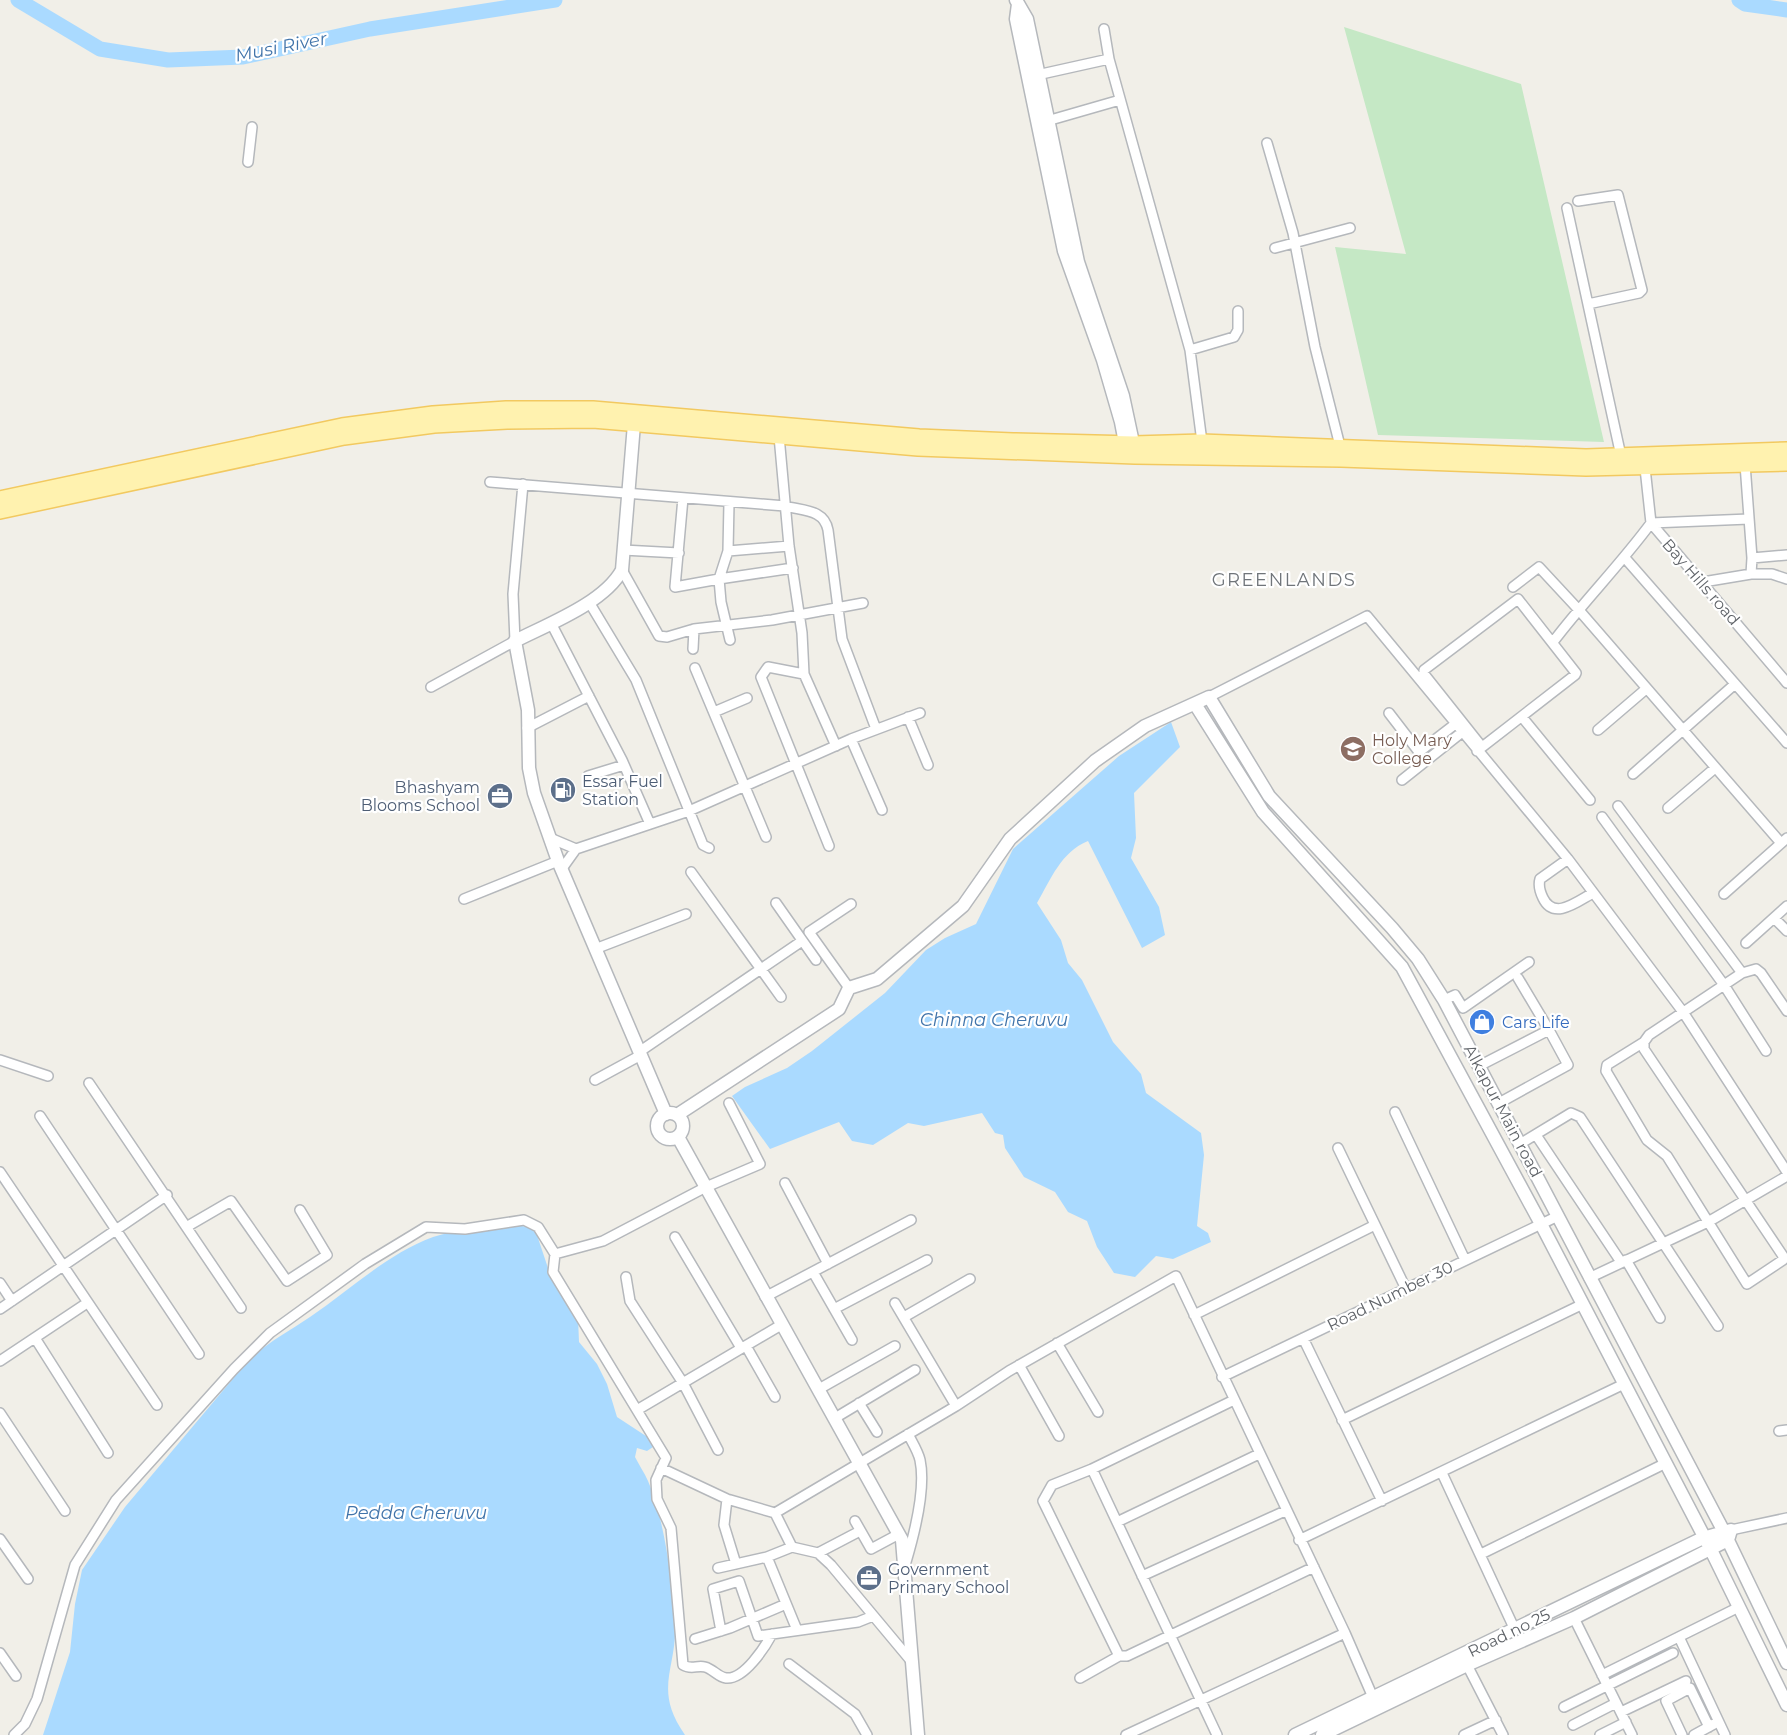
<svg xmlns="http://www.w3.org/2000/svg" width="1787" height="1735" viewBox="0 0 1787 1735" font-family="Montserrat,sans-serif">
	<style>
		.green { fill: #c5e8c5 }
		.water { fill: #aadaff }
		.lines { fill: none; stroke-linecap: round; stroke-linejoin: round }
		.river { stroke: #aadaff; stroke-width: 15 }
		.minor-casing { stroke: #b5b8bc; stroke-width: 12 }
		.tertiary-casing { stroke: #b5b8bc; stroke-width: 15 }
		.primary-casing { stroke: #f2c960; stroke-width: 18 }
		.minor { stroke: #fff; stroke-width: 9 }
		.tertiary { stroke: #fff; stroke-width: 12 }
		.primary { stroke: #fff2af; stroke-width: 15 }
		.labels { text-anchor: middle; dominant-baseline: central; stroke-width: 4.5; stroke-linejoin: round; paint-order: stroke }
		.street-label { font-size: 16px; fill: #5f6368; stroke: #fff }
		.education-label { font-size: 16px; fill: #785e54; stroke: #fff; text-anchor: start }
		.service-label { font-size: 16px; fill: #4e5e75; stroke: #fff; text-anchor: start }
		.shop-label { font-size: 16px; fill: #366cbe; stroke: #fff; text-anchor: start }
		.water-label { font-size: 18px; font-style: italic; fill: #4174aa; stroke: #fff }
		.neighbourhood-label { font-size: 18px; letter-spacing: 1.5px; fill: #70757a; stroke: #fff }
	</style>
	<rect width="100%" height="100%" fill="#f1efe8"/>
	<path class="green" d="M 1344,27 L 1521,84 L 1604,442 L 1378,435 L 1335,247 L 1406,254 Z"/>
	<path class="water" d="M 1171,722 L 1180,747 L 1134,793 L 1136,838 L 1131,858 L 1159,907 L 1165,935 L 1142,948 L 1088,841 C 1061,852 1051,879 1037,903 L 1061,940 L 1068,963 L 1082,980 L 1113,1042 L 1141,1074 L 1146,1093 L 1201,1133 L 1204,1155 L 1197,1226 L 1208,1233 L 1211,1242 L 1173,1259 L 1156,1256 L 1135,1277 L 1114,1273 L 1097,1247 L 1087,1221 L 1068,1212 L 1055,1192 L 1024,1177 L 1005,1148 L 1003,1135 L 995,1133 L 982,1113 L 924,1126 L 908,1123 L 873,1145 L 852,1141 L 839,1122 L 770,1149 L 732,1096 L 745,1087 L 787,1068 L 812,1051 L 885,993 L 926,950 L 945,938 L 976,924 L 1013,849 L 1119,756 Z
		M 514,1225 L 529,1227 L 536,1232 L 551,1277 L 578,1318 L 579,1342 L 597,1364 L 607,1384 L 617,1417 L 649,1438 L 653,1447 L 647,1451 L 637,1448 L 635,1457 C 639,1465 644,1472 648,1481 C 664,1518 672,1579 675,1620 C 678,1669 652,1688 685,1735 L 43,1735 L 70,1652 L 75,1604 L 82,1570 L 125,1507 L 247,1362 C 266,1343 288,1332 310,1317 C 350,1290 387,1254 433,1237 C 457,1229 488,1229 514,1225 Z"/>
	<g class="lines">
		<path class="river" d="M 18,0 L 100,49 L 168,60 L 243,57 L 370,29 L 555,0
			M 1739,0 L 1745,4 L 1787,10"/>
		<g class="minor-casing">
			<path id="minor" d="M 1104,29 L 1109,59
				M 1037,75 L 1109,59 L 1190,350 L 1202,442
				M 1047,121 L 1120,100
				M 1267,143 L 1293,233 L 1315,347 L 1340,446
				M 248,162 L 252,127
				M 1578,201 L 1618,195 L 1642,290 L 1639,293 L 1588,304
				M 1567,208 L 1621,456
				M 1275,248 L 1350,228
				M 1190,350 L 1234,337 L 1238,330 L 1238,311
				M 779,436 L 789,546 L 802,633 L 804,674 L 836,746
				M 1645,468 L 1651,523 L 1787,683
				M 490,482 L 785,506 C 803,511 824,509 828,530 L 842,639 L 876,729
				M 683,498 L 675,587 L 719,579 L 721,602 L 730,640
				M 729,503 L 728,551 L 719,579 L 793,568
				M 1651,523 L 1749,519
				M 623,550 L 679,553
				M 728,551 L 789,546
				M 1625,558 L 1787,743
				M 1752,558 L 1787,555
				M 622,570 L 659,636 L 667,637 L 694,629
				M 1751,574 L 1772,574 L 1787,579
				M 1703,582 L 1751,574 L 1752,558 L 1745,464
				M 1513,587 L 1539,567 L 1578,609 L 1781,843
				M 589,602 L 636,680 L 703,845 L 709,848
				M 551,623 L 622,760 L 650,824
				M 1553,642 C 1584,601 1620,565 1651,523
				M 693,649 L 694,629 L 772,620 L 863,603
				M 695,668 L 766,837
				M 804,674 L 768,667 L 761,677 L 829,846
				M 431,687 L 515,641 L 513,594 L 523,484
				M 1209,697 L 1367,616 L 1568,859 L 1683,1012 L 1787,1172
				M 714,712 L 747,698
				M 1389,713 L 1419,752 L 1454,725
				M 908,717 L 928,765
				M 1522,717 L 1590,800
				M 527,728 L 589,696
				M 1598,730 L 1646,689
				M 851,739 L 882,810
				M 1477,751 L 1575,675 L 1576,673 L 1518,599 L 1424,670 L 1424,674 L 1482,747
				M 1633,774 L 1735,684
				M 588,776 L 624,765
				M 1402,780 L 1461,733
				M 1618,806 L 1742,973
				M 1668,808 L 1715,768
				M 1602,817 L 1724,985 L 1766,1051
				M 550,838 L 576,849 L 689,811 L 851,739 L 920,713
				M 1568,859 L 1540,879 C 1538,886 1540,892 1543,898 C 1554,921 1578,901 1593,893
				M 561,870 L 576,849
				M 691,872 L 781,997
				M 1724,894 L 1787,838
				M 464,899 L 558,861
				M 776,903 L 816,960
				M 1774,918 L 1787,931
				M 1746,943 L 1787,906
				M 595,949 L 686,914
				M 1518,978 L 1549,1030
				M 849,988 L 809,932 L 851,904
				M 1444,1000 L 1455,995 L 1463,1008 L 1529,962
				M 1644,1042 L 1607,1065 L 1606,1071 L 1647,1140 L 1667,1156 L 1747,1284 L 1783,1260 L 1783,1256 L 1644,1049 L 1644,1042 L 1649,1035 L 1742,973 L 1756,969 L 1761,973 L 1787,1011
				M 639,1052 L 802,941
				M 0,1060 L 48,1076
				M 1479,1066 L 1549,1030 L 1568,1065 L 1499,1103
				M 595,1080 L 641,1055
				M 89,1083 L 241,1308
				M 729,1103 L 760,1164 L 706,1187 L 603,1241 L 555,1254 L 553,1272 L 666,1458 L 656,1480 L 657,1499 L 671,1528 L 683,1665 C 691,1670 697,1665 705,1667 C 713,1669 718,1677 726,1678 C 744,1680 765,1647 772,1634
				M 1395,1112 L 1465,1260
				M 40,1116 L 199,1354
				M 1536,1135 L 1621,1262
				M 1520,1144 L 1571,1113 L 1580,1117 L 1718,1326
				M 1338,1148 L 1406,1289
				M 0,1172 L 157,1405
				M 785,1183 L 828,1264
				M 188,1226 L 231,1201 L 287,1281 L 327,1255 L 300,1210
				M 675,1237 L 741,1348
				M 1626,1260 L 1660,1318
				M 813,1272 L 852,1340
				M 626,1277 L 630,1301 L 683,1383 L 718,1450
				M 1589,1278 L 1708,1222 L 1787,1176
				M 0,1283 L 12,1301
				M 765,1297 L 911,1220
				M 895,1303 L 956,1406
				M 0,1309 L 167,1195
				M 834,1309 L 927,1260
				M 1194,1315 L 1375,1225
				M 904,1317 L 970,1279
				M 35,1338 L 108,1453
				M 1303,1338 L 1382,1501
				M 1057,1343 L 1098,1412
				M 746,1346 L 775,1397
				M 0,1361 L 87,1303
				M 1019,1365 L 1059,1436
				M 1222,1377 L 1558,1216
				M 819,1389 L 895,1346
				M 859,1403 L 877,1432
				M 637,1410 L 781,1325
				M 0,1413 L 65,1511
				M 835,1418 L 915,1370
				M 1342,1420 L 1583,1304
				M 1779,1431 L 1787,1430
				M 661,1468 L 727,1499 L 775,1513 L 792,1547 L 818,1553 L 831,1565 L 912,1662
				M 1092,1469 L 1052,1485 L 1043,1501 L 1119,1656 L 1127,1656 L 1314,1567
				M 1442,1473 L 1515,1630
				M 727,1499 L 724,1525 L 736,1564
				M 775,1513 L 956,1406 L 1009,1371 L 1176,1276 L 1345,1633 L 1375,1702
				M 855,1521 L 871,1549 L 899,1534
				M 1117,1522 L 1259,1454
				M 1731,1530 L 1787,1518
				M 0,1539 L 28,1579
				M 1299,1540 L 1624,1384
				M 818,1553 L 860,1531
				M 1481,1554 L 1666,1463
				M 767,1557 L 797,1630
				M 906,1562 C 914,1535 926,1488 920,1460 C 918,1451 912,1442 908,1434
				M 718,1568 L 767,1557 L 792,1547
				M 1142,1576 L 1285,1511
				M 1574,1618 L 1632,1735
				M 721,1631 L 713,1589 L 739,1581 L 758,1636 L 858,1622 L 873,1616
				M 1679,1637 L 1725,1735
				M 695,1639 L 730,1628 L 786,1604
				M 0,1653 L 16,1676
				M 1465,1661 L 1503,1735
				M 789,1664 L 855,1714 L 867,1735
				M 1602,1675 L 1739,1607
				M 1080,1678 L 1119,1656
				M 1564,1707 L 1673,1653
				M 1621,1712 L 1686,1681
				M 1573,1725 L 1616,1703
				M 14,1735 L 25,1724 L 37,1699 L 75,1565 L 116,1500 L 234,1369 L 270,1333 L 365,1264 L 426,1227 L 465,1229 L 524,1220 L 538,1227 L 555,1254
				M 1126,1735 L 1345,1633
				M 1217,1735 L 1092,1469 L 1234,1400
				M 1464,1735 L 1496,1720
				M 1600,1735 L 1626,1722
				M 1682,1735 L 1666,1701 L 1690,1688 L 1709,1727
				M 1694,1735 L 1714,1724"/>
		</g>
		<g class="tertiary-casing">
			<path id="tertiary" d="M 1016,0 L 1027,19 L 1078,262 L 1123,396 L 1135,452
				M 1018,4 L 1016,19 L 1064,251 L 1103,360 L 1121,422 L 1127,453
				M 634,424 L 622,570 C 604,603 548,624 515,641 L 528,710 L 529,768 L 534,793 L 558,861 L 666,1114
				M 1195,704 L 1263,812 L 1402,967 L 1541,1224 L 1710,1548 L 1787,1705
				M657 1126a13 13 0 1 1 26 0a13 13 0 1 1-26 0Z
				M 677,1115 L 839,1009 L 849,988 L 877,979 L 963,906 L 1010,839 L 1095,761 L 1145,726 L 1209,697 L 1269,796 L 1392,928 L 1418,959 L 1444,1000 L 1723,1530 L 1787,1663
				M 678,1137 L 902,1540 L 918,1735
				M 1295,1735 L 1703,1538 L 1731,1530 L 1728,1540 L 1574,1618 L 1467,1665 L 1322,1735"/>
		</g>
		<g class="primary-casing">
			<path id="primary" d="M 0,499 L 342,426 L 433,414 L 506,409 L 593,409 L 919,437 L 1013,441 L 1134,444 L 1202,442 L 1586,457 L 1787,450
				M 0,511 L 344,437 L 434,425 L 507,421 L 593,420 L 918,448 L 1135,456 L 1341,459 L 1586,468 L 1787,463"/>
		</g>
		<use href="#minor" class="minor"/>
		<use href="#tertiary" class="tertiary"/>
		<use href="#primary" class="primary"/>
	</g>
	<defs>
		<g id="university-disc" transform="scale(1.35)"><circle r="9.5" fill="#8d6e63" stroke="#fff"/><path d="M0-5L7-2L0 1L-7-2ZM-4 1L0 2.5L4 1V4Q0 6-4 4Z" fill="#fff"/></g>
		<g id="fuel-disc" transform="scale(1.35)"><circle r="9.5" fill="#5c6f8a" stroke="#fff"/><path d="M-5.5-6h7V0h2V4h1.3V-2.5L3-4.5l.8-.8L6-3V5H2.5V1h-1V6h-7ZM-4.2-4.7v3.2H.2V-4.7Z" fill="#fff"/></g>
		<g id="office-disc" transform="scale(1.35)"><circle r="9.5" fill="#5c6f8a" stroke="#fff"/><path d="M-6-3h4V-5.5h4V-3h4V5H-6ZM-1-4.5V-3h2v-1.5ZM-6 0V1H6V0Z" fill="#fff"/></g>
		<g id="shop-disc" transform="scale(1.35)"><circle r="9.5" fill="#3f7fe0" stroke="#fff"/><path d="M-5-2.5h2.3a2.7 3.5 0 0 1 5.4 0H5L5.5 6h-11ZM-1.5-2.5h3a1.5 2.3 0 0 0-3 0Z" fill="#fff"/></g>
	</defs>
	<g fill-rule="evenodd">
		<use href="#university-disc" x="1353" y="749"/>
		<use href="#fuel-disc" x="563" y="790"/>
		<use href="#office-disc" x="500" y="796"/>
		<use href="#shop-disc" x="1482" y="1022"/>
		<use href="#office-disc" x="869" y="1578"/>
	</g>
	<g class="labels">
		<g class="street-label">
			<text transform="translate(1701 582) rotate(49)">Bay Hills road</text>
			<text transform="translate(1503 1111) rotate(62)">Alkapur Main road</text>
			<text transform="translate(1390 1296) rotate(-26)">Road Number 30</text>
			<text transform="translate(1509 1633) rotate(-26)">Road no 25</text>
		</g>
		<g class="education-label">
			<text x="1372" y="740">Holy Mary<tspan x="1372" dy="18">College</tspan></text>
		</g>
		<g class="service-label">
			<text x="582" y="781">Essar Fuel<tspan x="582" dy="18">Station</tspan></text>
			<text x="480" y="787" text-anchor="end">Bhashyam<tspan x="480" dy="18">Blooms School</tspan></text>
			<text x="888" y="1569">Government<tspan x="888" dy="18">Primary School</tspan></text>
		</g>
		<g class="shop-label">
			<text x="1502" y="1022">Cars Life</text>
		</g>
		<g class="water-label">
			<text transform="translate(281 47) rotate(-11)">Musi River</text>
			<text x="994" y="1020">Chinna Cheruvu</text>
			<text x="416" y="1513">Pedda Cheruvu</text>
		</g>
		<g class="neighbourhood-label">
			<text x="1284" y="580">GREENLANDS</text>
		</g>
	</g>
</svg>
